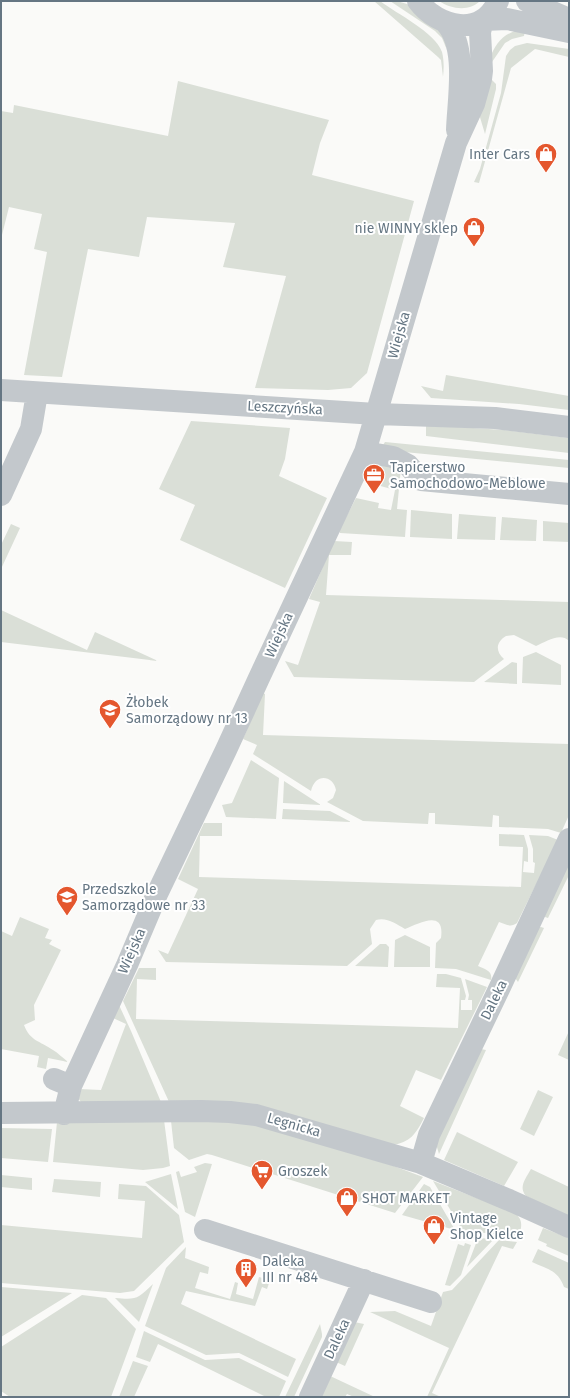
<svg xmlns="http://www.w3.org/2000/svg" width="570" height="1398" viewBox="0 0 570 1398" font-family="'Fira Sans',sans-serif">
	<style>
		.green { fill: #dadfd7 }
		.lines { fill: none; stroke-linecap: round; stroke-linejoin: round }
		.minor { stroke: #c3c8cc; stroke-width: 22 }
		.labels { text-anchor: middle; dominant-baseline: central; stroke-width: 4; stroke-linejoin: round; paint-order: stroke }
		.poi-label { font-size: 14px; fill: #657683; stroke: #fff; text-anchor: start }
		.street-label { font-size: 14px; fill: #657683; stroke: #fff }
	</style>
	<rect width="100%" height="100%" fill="#fafaf8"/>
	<path class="green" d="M 374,1 L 380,1 C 397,14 435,32 442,52 C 444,60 444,68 443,77 L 441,60 L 438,57 Z
		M 390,1 L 397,1 L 407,4 L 439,30 L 445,38 L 447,50 L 442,38 L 435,31 Z
		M 439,1 L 480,1 C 469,12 451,9 439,1 Z
		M 515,31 L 525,31 L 524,36 L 512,39 L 505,43 L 492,62 L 490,58 C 495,45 501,36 515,31 Z
		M 527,43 L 569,49 L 569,57 L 535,49 L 511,68 L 479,183 L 474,182 L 480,169 L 501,93 L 506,56 L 510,50 L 515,46 Z
		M 490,78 L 496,84 L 496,89 L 485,134 L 479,114 Z
		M 178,81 L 329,120 L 320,143 L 312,175 L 414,201 L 367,373 L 351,388 L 328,390 L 255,388 L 286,276 L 223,267 L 235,223 L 147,217 L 139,257 L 88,249 L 62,377 L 24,375 L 47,252 L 34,249 L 42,214 L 9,207 L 1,239 L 1,111 L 13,113 L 14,105 L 168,136 Z
		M 446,375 L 569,396 L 569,410 L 519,404 L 431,398 L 421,386 L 443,391 Z
		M 191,421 L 290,428 L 285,459 L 279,476 L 327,498 L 285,588 L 180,540 L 195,505 L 159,489 Z
		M 426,425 L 504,430 L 569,438 L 569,453 L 426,436 Z
		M 385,442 L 569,460 L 569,468 L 404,452 L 383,445 Z
		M 371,463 L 401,468 L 397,509 L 407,510 L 405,537 L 340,533 L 339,531 L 356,498 L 379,503 L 378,508 L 391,510 L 395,490 L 366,482 L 365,478 Z
		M 411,510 L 452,514 L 452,539 L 410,537 Z
		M 459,514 L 496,517 L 495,540 L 457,539 Z
		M 502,517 L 537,520 L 536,541 L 500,540 Z
		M 543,521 L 569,523 L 569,542 L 543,541 Z
		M 11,524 L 20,528 L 1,569 L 1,545 Z
		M 334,541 L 352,542 L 351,555 L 329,555 L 326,595 L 569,602 L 569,641 C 560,632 546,642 536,646 L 514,635 L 506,636 C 496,642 495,651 504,659 L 474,682 L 294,677 L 285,661 L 298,665 L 320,602 L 309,599 Z
		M 1,610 L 87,650 L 95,632 L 158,661 L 1,642 Z
		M 536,652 L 561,665 L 561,685 L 522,683 L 523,657 Z
		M 512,662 L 517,663 L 517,684 L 484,682 Z
		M 263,693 L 265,694 L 263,735 L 569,744 L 569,815 L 561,833 L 548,829 L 499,827 L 499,816 L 493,815 L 492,827 L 435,824 L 435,813 L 429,813 L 428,824 L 363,821 L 327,802 L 333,798 L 336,790 C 333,775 315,773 311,791 L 253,754 L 257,745 L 243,739 Z
		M 251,760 L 279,778 L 276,819 L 226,817 L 222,805 L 232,803 Z
		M 284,781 L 321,805 L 283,803 Z
		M 283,809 L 330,811 L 351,822 L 282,819 Z
		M 204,823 L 222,823 L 222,836 L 200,836 L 199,877 L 521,887 L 523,847 L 499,846 L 499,834 L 524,835 L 528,849 L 528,862 L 524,861 L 523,872 L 534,873 L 535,863 L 533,862 L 533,849 L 529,835 L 548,836 L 558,840 L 517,923 C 511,928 505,924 499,922 L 478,966 C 485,969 493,971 491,980 L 456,969 L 435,968 L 436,943 L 441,938 C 445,909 420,923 405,929 C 396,924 387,917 376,920 L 370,929 L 372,944 L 347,966 L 166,962 L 158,950 L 168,954 L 198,889 L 178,879 Z
		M 569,863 L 569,875 L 548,918 L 545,917 L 543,911 Z
		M 20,917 L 49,929 L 45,938 L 52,940 L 49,944 L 61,950 L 34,1005 L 35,1020 L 24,1025 C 30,1041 40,1041 53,1050 C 58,1053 63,1058 68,1062 L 48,1058 L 46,1069 L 37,1067 L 39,1056 L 1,1049 L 1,931 L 12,936 Z
		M 541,927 L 544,928 L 518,982 L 513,975 L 535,928 Z
		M 405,935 L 430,947 L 430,967 L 394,967 L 395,940 Z
		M 380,944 L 386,944 L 389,947 L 388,967 L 355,966 Z
		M 139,968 L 156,968 L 156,980 L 137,979 L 136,1019 L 458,1028 L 460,988 L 436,987 L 437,974 L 446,974 L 461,978 L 466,996 L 465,1000 L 461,1000 L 461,1010 L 472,1010 L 472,1000 L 468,1000 L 469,995 L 465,979 L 487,987 L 441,1080 L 416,1070 L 400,1106 L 424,1118 C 416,1133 411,1143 391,1145 L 170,1104 L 123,1001 Z
		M 119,1005 L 131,1031 L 161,1102 L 81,1102 L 78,1098 L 79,1089 L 101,1090 L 126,1024 L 113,1018 Z
		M 569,1031 L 569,1060 L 558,1055 Z
		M 481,1049 L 486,1050 L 439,1154 L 436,1144 Z
		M 538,1090 L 553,1097 L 534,1136 L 520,1129 Z
		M 164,1120 L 170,1166 L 163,1168 L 143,1170 L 53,1162 L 57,1122 Z
		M 224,1120 L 254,1124 L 391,1165 L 423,1177 L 395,1213 L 212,1155 L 207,1154 L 189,1160 L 174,1148 L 171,1121 Z
		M 1,1128 L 52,1129 L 48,1162 L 1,1158 Z
		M 457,1132 L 518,1162 L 504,1186 L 444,1160 Z
		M 205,1163 L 212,1164 L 195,1217 L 185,1212 L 176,1172 L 179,1171 L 181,1177 L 197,1172 L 194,1167 Z
		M 531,1169 L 569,1187 L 569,1217 L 526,1196 C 518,1187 526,1178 531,1169 Z
		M 171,1174 L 178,1209 L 145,1182 Z
		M 1,1175 L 32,1178 L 32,1190 L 1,1187 Z
		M 54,1179 L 101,1182 L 100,1197 L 52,1192 Z
		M 433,1181 L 515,1213 C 523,1220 522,1226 519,1236 L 463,1231 Z
		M 119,1184 L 146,1186 L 179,1215 L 184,1242 L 134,1291 L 120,1293 L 1,1283 L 1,1225 L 142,1238 L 145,1201 L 118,1199 Z
		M 424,1184 L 430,1187 L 455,1230 L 402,1215 Z
		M 543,1228 L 569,1238 L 569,1256 L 546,1246 L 547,1244 L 538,1240 Z
		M 478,1238 L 494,1239 L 467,1267 Z
		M 499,1240 L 517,1242 L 513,1249 L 502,1246 L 432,1393 L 441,1397 L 427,1397 L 449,1348 L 370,1312 L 395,1311 L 431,1326 L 443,1292 L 452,1290 Z
		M 465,1243 L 471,1245 L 461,1275 L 450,1286 L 445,1285 L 458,1244 L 464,1246 Z
		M 186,1247 L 185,1258 L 209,1267 L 208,1274 L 200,1272 L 195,1288 L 230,1299 L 235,1282 L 238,1283 L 236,1294 L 253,1299 L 259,1277 L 270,1280 L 267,1289 L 262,1287 L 255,1306 L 186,1291 L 181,1304 L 296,1359 L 288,1377 L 239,1353 L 206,1355 L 145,1326 L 166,1268 Z
		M 538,1249 L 569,1263 L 569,1289 L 564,1287 C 558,1270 547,1269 532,1262 Z
		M 153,1284 L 139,1322 L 115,1298 C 137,1300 137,1299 153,1284 Z
		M 1,1287 L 72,1293 L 1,1337 Z
		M 82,1295 L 106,1298 L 136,1329 L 111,1397 L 10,1397 L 1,1391 L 1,1347 Z
		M 354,1322 L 364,1324 L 345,1366 L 336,1362 Z
		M 320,1324 L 322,1334 L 322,1337 L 294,1397 L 285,1397 Z
		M 144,1331 L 205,1360 L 239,1358 L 286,1381 L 279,1397 L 266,1397 L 158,1344 L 150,1362 L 136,1357 Z
		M 133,1361 L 148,1366 L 134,1397 L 119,1397 Z
		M 328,1375 L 375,1397 L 354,1397 L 347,1394 L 345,1397 L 318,1397 Z"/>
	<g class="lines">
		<path class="minor" d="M 418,1 C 438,28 482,38 498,1
			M 527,1 L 569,19
			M 483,20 L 507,19 L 569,32
			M 446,23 C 468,47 458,99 457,130
			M 1,390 L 376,414 L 495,418 L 569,427
			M 365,452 L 393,457 L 408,465 L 421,480 L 569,494
			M 1,495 L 31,429 L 37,393
			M 54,1079 L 71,1086
			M 1,1113 L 201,1111 L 230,1112 L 256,1115 L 421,1163 L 509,1200 L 569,1227
			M 64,1114 L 71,1086 L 127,965 L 157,894 L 226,750 L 259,678 L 365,452 L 456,143 L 474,104 L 481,79 L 482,71 L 480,32 L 483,20
			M 421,1163 L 429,1135 L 500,987 L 569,839
			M 205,1230 L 431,1302
			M 310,1397 L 364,1280"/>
	</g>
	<defs>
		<g id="shop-pin" transform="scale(1.15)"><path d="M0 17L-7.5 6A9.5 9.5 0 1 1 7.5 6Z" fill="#e4572e" stroke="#fff"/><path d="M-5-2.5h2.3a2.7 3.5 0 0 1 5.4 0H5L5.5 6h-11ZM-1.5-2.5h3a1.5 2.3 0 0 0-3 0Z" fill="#fff"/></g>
		<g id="office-pin" transform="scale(1.15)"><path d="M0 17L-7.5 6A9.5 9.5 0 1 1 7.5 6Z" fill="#e4572e" stroke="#fff"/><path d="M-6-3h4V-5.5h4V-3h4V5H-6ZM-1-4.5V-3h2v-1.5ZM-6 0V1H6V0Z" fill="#fff"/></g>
		<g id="school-pin" transform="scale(1.15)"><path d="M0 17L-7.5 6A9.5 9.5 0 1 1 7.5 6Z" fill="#e4572e" stroke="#fff"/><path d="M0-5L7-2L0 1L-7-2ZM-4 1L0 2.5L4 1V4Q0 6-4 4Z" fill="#fff"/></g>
		<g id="supermarket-pin" transform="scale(1.15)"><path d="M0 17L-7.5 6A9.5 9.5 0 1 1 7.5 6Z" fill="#e4572e" stroke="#fff"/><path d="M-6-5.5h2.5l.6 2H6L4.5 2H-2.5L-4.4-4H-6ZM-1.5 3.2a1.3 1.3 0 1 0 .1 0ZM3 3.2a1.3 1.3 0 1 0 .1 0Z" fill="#fff"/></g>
		<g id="building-pin" transform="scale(1.15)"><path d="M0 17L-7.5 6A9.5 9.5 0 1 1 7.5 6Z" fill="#e4572e" stroke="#fff"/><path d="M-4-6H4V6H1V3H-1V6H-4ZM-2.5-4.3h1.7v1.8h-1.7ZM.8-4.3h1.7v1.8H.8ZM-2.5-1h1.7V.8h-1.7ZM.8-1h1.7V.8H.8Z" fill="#fff"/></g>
	</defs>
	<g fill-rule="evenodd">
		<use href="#shop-pin" x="546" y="154"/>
		<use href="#shop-pin" x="474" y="228"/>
		<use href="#office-pin" x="374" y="475"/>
		<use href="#school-pin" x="110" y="710"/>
		<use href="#school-pin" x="67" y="897"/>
		<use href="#supermarket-pin" x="262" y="1171"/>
		<use href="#shop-pin" x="347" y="1198"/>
		<use href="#shop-pin" x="434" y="1226"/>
		<use href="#building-pin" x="246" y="1269"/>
	</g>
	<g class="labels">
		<g class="poi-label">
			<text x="530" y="154" text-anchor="end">Inter Cars</text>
			<text x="458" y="228" text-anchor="end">nie WINNY sklep</text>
			<text x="390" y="467">Tapicerstwo<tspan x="390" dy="16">Samochodowo-Meblowe</tspan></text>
			<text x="126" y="702">Żłobek<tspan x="126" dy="16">Samorządowy nr 13</tspan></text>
			<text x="82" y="889">Przedszkole<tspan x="82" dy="16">Samorządowe nr 33</tspan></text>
			<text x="278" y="1171">Groszek</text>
			<text x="362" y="1198">SHOT MARKET</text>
			<text x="450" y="1218">Vintage<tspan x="450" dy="16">Shop Kielce</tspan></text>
			<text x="262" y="1261">Daleka<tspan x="262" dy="16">III nr 484</tspan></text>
		</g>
		<g class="street-label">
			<text transform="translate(399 335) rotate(-74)">Wiejska</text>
			<text transform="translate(285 408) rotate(3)">Leszczyńska</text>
			<text transform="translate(279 635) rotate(-65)">Wiejska</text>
			<text transform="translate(132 951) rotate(-66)">Wiejska</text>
			<text transform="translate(494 1000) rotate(-64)">Daleka</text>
			<text transform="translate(294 1125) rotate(16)">Legnicka</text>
			<text transform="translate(337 1339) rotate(-65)">Daleka</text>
		</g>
	</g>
	<rect width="570" height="1398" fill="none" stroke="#657683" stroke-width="4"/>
</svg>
